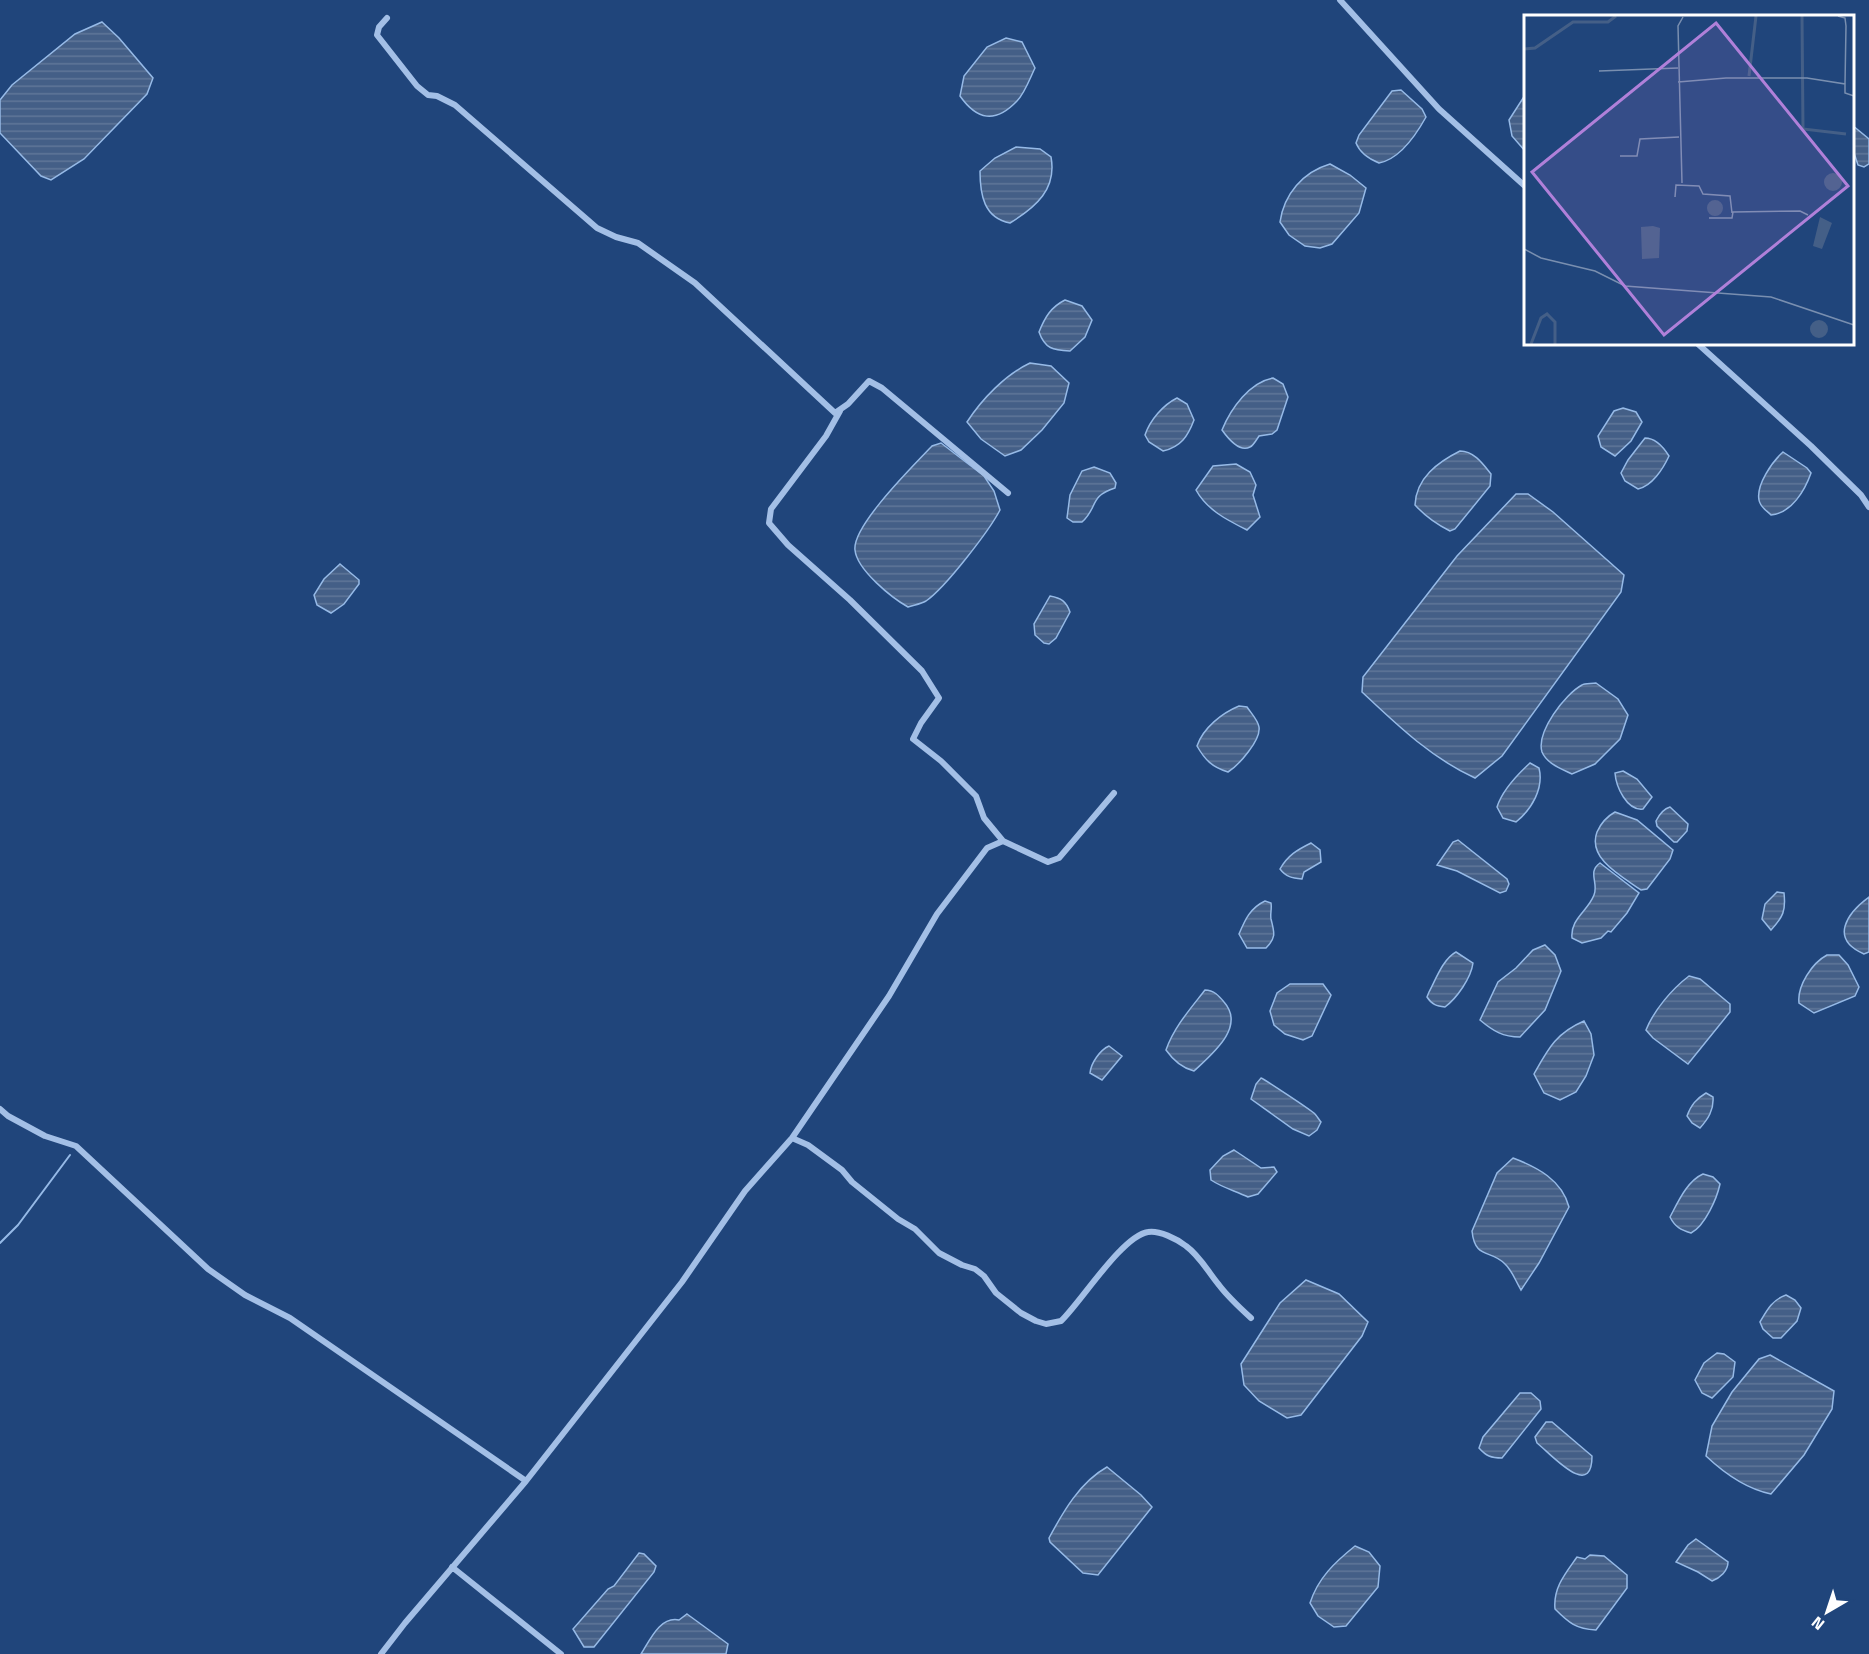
<svg xmlns="http://www.w3.org/2000/svg" width="1869" height="1654" viewBox="0 0 1869 1654" font-family="'Titillium Web',sans-serif">
	<style>
		.water { fill: url(#water-rules); stroke: #96bae7; stroke-width: 1.5 }
		.lines { fill: none; stroke-linecap: round; stroke-linejoin: round }
		.stream { stroke: #96bae7; stroke-width: 2 }
		.street { stroke: #a3bfe6; stroke-width: 6 }
		.inset-river { fill: none; stroke: #445f87; stroke-width: 3 }
		.inset-road { fill: none; stroke: #798fb0; stroke-width: 1.5 }
		.view { fill: #b080d9; fill-opacity: 0.15; stroke: #b080d9; stroke-width: 3 }
		.inset-edge { fill: none; stroke: #fff; stroke-width: 3 }
	</style>
	<defs>
		<pattern id="water-rules" width="6" height="5" patternUnits="userSpaceOnUse" patternTransform="scale(1.5)"><rect width="6" height="5" fill="#445f87"/><path d="M0 2.5h6" fill="none" stroke="#607799"/></pattern>
	</defs>
	<rect width="100%" height="100%" fill="#20457b"/>
	<path class="water" d="M 102,22 L 119,38 L 153,78 L 147,94 L 84,159 L 51,180 L 41,176 L 0,133 L 0,100 L 12,85 L 75,34 Z
		M 1006,38 L 1022,42 L 1035,68 C 1030,78 1025,93 1017,101 C 995,124 977,120 960,96 L 964,76 L 987,47 Z
		M 1401,90 L 1422,109 L 1426,117 C 1416,135 1400,159 1379,163 C 1369,159 1360,153 1356,143 L 1359,135 L 1392,91 Z
		M 1525,95 L 1525,151 L 1512,136 L 1509,120 Z
		M 1852,125 L 1869,139 L 1869,164 L 1864,167 L 1858,165 L 1853,150 Z
		M 1016,147 L 1040,149 L 1051,157 C 1057,189 1036,207 1010,223 C 984,218 980,195 980,171 L 995,158 Z
		M 1330,164 L 1350,175 L 1366,188 L 1359,213 L 1332,244 L 1320,248 L 1305,246 L 1289,235 L 1280,222 C 1284,194 1303,172 1330,164 Z
		M 1065,300 L 1082,306 L 1092,320 L 1085,337 L 1070,351 C 1053,350 1045,349 1039,332 C 1045,317 1051,307 1065,300 Z
		M 1030,363 L 1051,366 L 1069,383 L 1064,403 L 1042,430 L 1021,450 L 1005,456 L 981,439 L 967,422 C 982,399 1005,375 1030,363 Z
		M 1273,378 L 1283,384 L 1288,397 L 1277,430 L 1272,434 L 1259,436 C 1257,439 1253,446 1250,447 C 1239,453 1227,437 1222,430 C 1231,408 1250,382 1273,378 Z
		M 1177,398 L 1187,404 L 1194,420 C 1188,436 1181,447 1163,451 L 1149,442 L 1145,435 C 1150,420 1163,405 1177,398 Z
		M 1623,408 L 1636,412 L 1642,422 L 1631,441 L 1615,456 L 1601,447 L 1598,436 L 1614,411 Z
		M 1645,438 C 1656,438 1664,448 1669,456 C 1663,469 1652,486 1638,489 L 1625,481 L 1621,473 L 1628,460 Z
		M 941,443 L 984,476 L 994,491 L 1000,510 C 989,531 945,588 926,601 C 921,604 914,605 908,607 C 892,598 857,570 855,550 C 852,526 914,465 932,446 Z
		M 1460,451 C 1474,451 1483,464 1491,474 L 1490,486 L 1455,529 L 1450,531 C 1436,524 1425,516 1415,505 C 1416,478 1438,462 1460,451 Z
		M 1783,452 L 1807,468 L 1811,473 C 1805,490 1792,513 1771,515 C 1766,510 1760,507 1759,500 C 1756,485 1772,462 1783,452 Z
		M 1236,464 L 1250,472 L 1256,485 L 1253,495 L 1260,517 L 1247,530 C 1227,520 1207,510 1196,490 L 1213,466 Z
		M 1094,467 L 1110,473 L 1116,483 L 1115,488 C 1089,496 1098,508 1082,522 L 1073,522 L 1067,518 L 1070,495 L 1082,471 Z
		M 1516,494 L 1528,494 L 1553,512 L 1624,575 L 1621,592 L 1502,756 L 1475,778 C 1431,758 1396,724 1362,692 L 1363,677 L 1457,556 Z
		M 340,564 L 359,580 L 359,584 L 344,604 L 331,613 L 317,605 L 314,595 L 324,579 Z
		M 1050,596 C 1061,598 1066,601 1070,612 L 1056,638 L 1049,644 L 1044,643 L 1035,635 L 1034,624 Z
		M 1596,683 L 1618,699 L 1628,715 L 1620,739 L 1595,764 L 1572,774 C 1562,769 1547,764 1542,752 C 1536,732 1565,694 1582,685 C 1585,683 1592,684 1596,683 Z
		M 1239,706 L 1247,707 C 1251,713 1258,720 1259,727 C 1261,740 1239,765 1228,772 C 1212,767 1205,760 1197,746 C 1203,728 1222,713 1239,706 Z
		M 1530,763 L 1539,768 C 1544,788 1532,809 1516,822 L 1503,818 L 1497,807 C 1502,791 1518,774 1530,763 Z
		M 1623,771 L 1637,779 L 1652,797 L 1643,809 C 1627,811 1616,787 1615,773 Z
		M 1670,807 L 1688,824 L 1687,831 L 1677,842 L 1674,842 L 1657,826 L 1656,821 C 1659,815 1663,809 1670,807 Z
		M 1615,812 L 1637,820 L 1673,850 L 1670,859 L 1647,889 L 1641,890 C 1623,877 1587,859 1597,832 C 1601,823 1606,817 1615,812 Z
		M 1458,840 L 1507,879 L 1509,884 L 1506,891 L 1500,893 L 1457,871 L 1437,865 L 1453,842 Z
		M 1311,843 L 1320,850 L 1321,862 L 1304,872 L 1302,879 C 1292,878 1286,877 1280,869 C 1288,855 1297,850 1311,843 Z
		M 1600,863 L 1639,893 L 1627,913 L 1611,932 L 1608,931 L 1601,938 L 1582,943 L 1572,938 C 1570,919 1588,911 1594,895 C 1599,883 1587,872 1600,863 Z
		M 1777,892 L 1784,893 C 1786,911 1783,917 1771,930 L 1762,919 L 1765,904 Z
		M 1869,897 L 1869,952 L 1864,954 C 1829,939 1847,913 1869,897 Z
		M 1265,901 L 1271,903 C 1272,909 1270,914 1271,919 C 1274,932 1277,937 1266,948 L 1247,948 L 1239,934 C 1245,920 1250,908 1265,901 Z
		M 1545,945 L 1555,955 L 1561,971 L 1545,1010 L 1520,1037 C 1503,1037 1493,1031 1480,1020 L 1498,982 L 1516,968 L 1533,950 Z
		M 1456,952 L 1473,963 C 1471,978 1457,998 1445,1007 C 1437,1006 1432,1005 1427,997 L 1429,992 C 1436,979 1443,959 1456,952 Z
		M 1827,955 L 1839,955 L 1848,965 L 1859,987 L 1855,996 L 1814,1013 L 1799,1003 C 1797,986 1812,963 1827,955 Z
		M 1689,976 L 1700,979 L 1730,1004 L 1730,1012 L 1688,1064 L 1653,1038 L 1646,1030 C 1654,1010 1672,989 1689,976 Z
		M 1290,984 L 1323,984 L 1331,995 L 1312,1036 L 1303,1040 L 1285,1034 L 1274,1025 L 1270,1011 L 1277,993 Z
		M 1205,990 C 1214,990 1219,996 1224,1002 C 1246,1027 1212,1054 1194,1071 C 1182,1068 1173,1060 1166,1050 C 1174,1027 1191,1008 1205,990 Z
		M 1584,1021 L 1591,1034 L 1594,1055 L 1586,1076 L 1576,1092 L 1560,1100 L 1544,1093 L 1534,1074 C 1548,1049 1556,1033 1584,1021 Z
		M 1109,1046 L 1122,1056 L 1102,1080 L 1090,1073 C 1091,1063 1100,1050 1109,1046 Z
		M 1261,1078 C 1264,1079 1311,1110 1315,1114 C 1316,1115 1320,1121 1321,1122 L 1317,1130 L 1309,1136 L 1293,1129 L 1251,1099 L 1256,1084 Z
		M 1706,1093 L 1713,1097 C 1714,1110 1708,1119 1700,1128 L 1692,1123 L 1687,1116 C 1691,1105 1696,1099 1706,1093 Z
		M 1234,1150 L 1261,1168 L 1274,1167 L 1277,1172 L 1258,1194 L 1248,1197 C 1236,1191 1223,1188 1211,1180 L 1210,1170 L 1223,1156 Z
		M 1513,1158 C 1537,1167 1562,1180 1569,1207 L 1539,1263 L 1521,1290 C 1516,1282 1512,1270 1505,1264 C 1491,1249 1475,1260 1472,1231 L 1497,1173 Z
		M 1703,1174 L 1713,1177 L 1720,1184 C 1717,1198 1705,1226 1691,1233 C 1681,1230 1675,1227 1670,1217 C 1678,1202 1687,1181 1703,1174 Z
		M 1306,1280 L 1339,1294 L 1368,1322 L 1362,1336 L 1301,1415 L 1287,1418 L 1259,1401 L 1244,1385 L 1241,1364 L 1280,1303 Z
		M 1786,1295 L 1795,1300 L 1801,1308 L 1797,1321 L 1781,1338 L 1773,1338 L 1763,1329 L 1760,1322 C 1767,1310 1772,1300 1786,1295 Z
		M 1717,1353 L 1724,1354 L 1735,1362 L 1733,1377 L 1712,1398 L 1702,1393 L 1695,1380 L 1704,1363 Z
		M 1770,1355 L 1834,1391 L 1832,1409 L 1804,1455 L 1771,1494 C 1747,1489 1724,1473 1706,1456 L 1712,1426 L 1732,1392 L 1759,1359 Z
		M 1520,1393 L 1531,1393 L 1540,1401 L 1541,1409 L 1502,1458 C 1491,1458 1486,1456 1479,1448 L 1483,1437 Z
		M 1546,1422 L 1552,1422 L 1592,1456 C 1592,1501 1551,1454 1537,1443 L 1535,1437 Z
		M 1107,1467 L 1141,1495 L 1152,1507 L 1098,1575 L 1083,1573 L 1050,1542 L 1049,1538 C 1063,1512 1080,1482 1107,1467 Z
		M 1696,1539 L 1728,1562 C 1728,1571 1720,1578 1712,1581 L 1698,1572 L 1676,1562 L 1688,1545 Z
		M 1355,1546 L 1369,1552 L 1380,1566 L 1378,1587 L 1346,1626 L 1334,1627 L 1318,1616 L 1310,1603 C 1318,1578 1335,1562 1355,1546 Z
		M 639,1553 L 644,1554 L 656,1566 L 654,1572 L 594,1647 L 584,1647 L 573,1629 L 608,1589 L 614,1586 Z
		M 1590,1555 L 1604,1556 L 1627,1575 L 1627,1588 L 1596,1630 C 1576,1629 1569,1623 1555,1609 C 1553,1588 1565,1574 1577,1557 L 1585,1559 Z
		M 687,1614 L 728,1644 L 726,1654 L 641,1654 C 650,1640 660,1616 679,1620 Z"/>
	<g class="lines">
		<path class="stream" d="M 0,1243 L 18,1225 L 70,1155"/>
		<path class="street" d="M 1340,0 L 1439,109 L 1526,187
			M 387,18 L 379,27 L 377,35 L 417,86 L 428,95 L 437,96 L 455,105 L 597,228 L 616,237 L 638,243 L 695,283 L 835,413 L 848,404 L 869,381 L 882,388 L 1008,493
			M 1698,344 L 1811,446 L 1861,495 L 1869,507
			M 840,411 L 826,436 L 771,509 L 769,523 L 788,545 L 850,600 L 922,671 L 939,698 L 921,723 L 913,739 L 941,761 L 976,796 L 984,818 L 1003,841 L 1048,862 L 1059,858 L 1114,793
			M 0,1109 L 8,1116 L 45,1136 L 76,1146 L 208,1269 L 245,1295 L 290,1318 L 526,1481
			M 792,1138 L 808,1145 L 842,1170 L 852,1182 L 898,1219 L 915,1229 L 939,1253 L 962,1265 L 975,1269 L 984,1276 L 996,1293 L 1021,1313 L 1036,1321 L 1046,1324 L 1061,1321 C 1081,1302 1122,1236 1148,1232 C 1159,1230 1177,1239 1186,1246 C 1200,1256 1208,1272 1219,1285 C 1228,1297 1240,1308 1251,1318
			M 452,1567 L 561,1654
			M 381,1654 L 405,1623 L 526,1481 L 682,1282 L 745,1191 L 792,1138 L 889,996 L 937,914 L 987,848 L 1003,841"/>
	</g>
	<g transform="translate(1524 15)">
		<rect width="330" height="330" fill="#20457b"/>
		<path d="M300 167a9 9 0 1 1 18 0a9 9 0 1 1-18 0ZM183 193a8 8 0 1 1 16 0a8 8 0 1 1-16 0ZM 296,202 L 308,208 L 298,234 L 289,231 ZM 129,211 L 136,213 L 135,243 L 118,244 L 117,212 ZM286 314a9 9 0 1 1 18 0a9 9 0 1 1-18 0Z" fill="#445f87"/>
		<path class="inset-river" d="M 278,1 L 279,114 L 322,119M 0,34 L 11,33 L 49,7 L 84,7 L 92,1M 225,61 L 232,1M 7,329 L 17,303 L 23,299 L 31,307 L 31,329"/>
		<path class="inset-road" d="M 314,1 L 321,3 L 322,11 L 321,69M 75,56 L 154,53M 154,67 L 202,63 L 283,63 L 321,69 L 321,78 L 330,81M 96,141 L 113,141 L 116,124 L 155,122M 158,168 L 154,11 L 159,2M 151,182 L 152,170 L 175,171 L 179,179 L 206,181 L 208,198M 185,203 L 208,203 L 209,197 L 276,196 L 284,200M 0,234 L 17,243 L 71,256 L 101,271 L 247,282 L 330,310"/>
		<path class="view" d="M 192,8 L 324,171 L 140,320 L 8,157 Z"/>
		<rect width="330" height="330" class="inset-edge"/>
	</g>
	<g transform="translate(1827 1612) rotate(219)" stroke="#20457b" stroke-width="4.5" paint-order="stroke">
	<path d="M0-4.5L10 22L0 15L-10 22Z" fill="#ffffff"/>
	<text y="-9" font-size="16" font-weight="bold" text-anchor="middle" fill="#ffffff">N</text>
	</g>
</svg>
